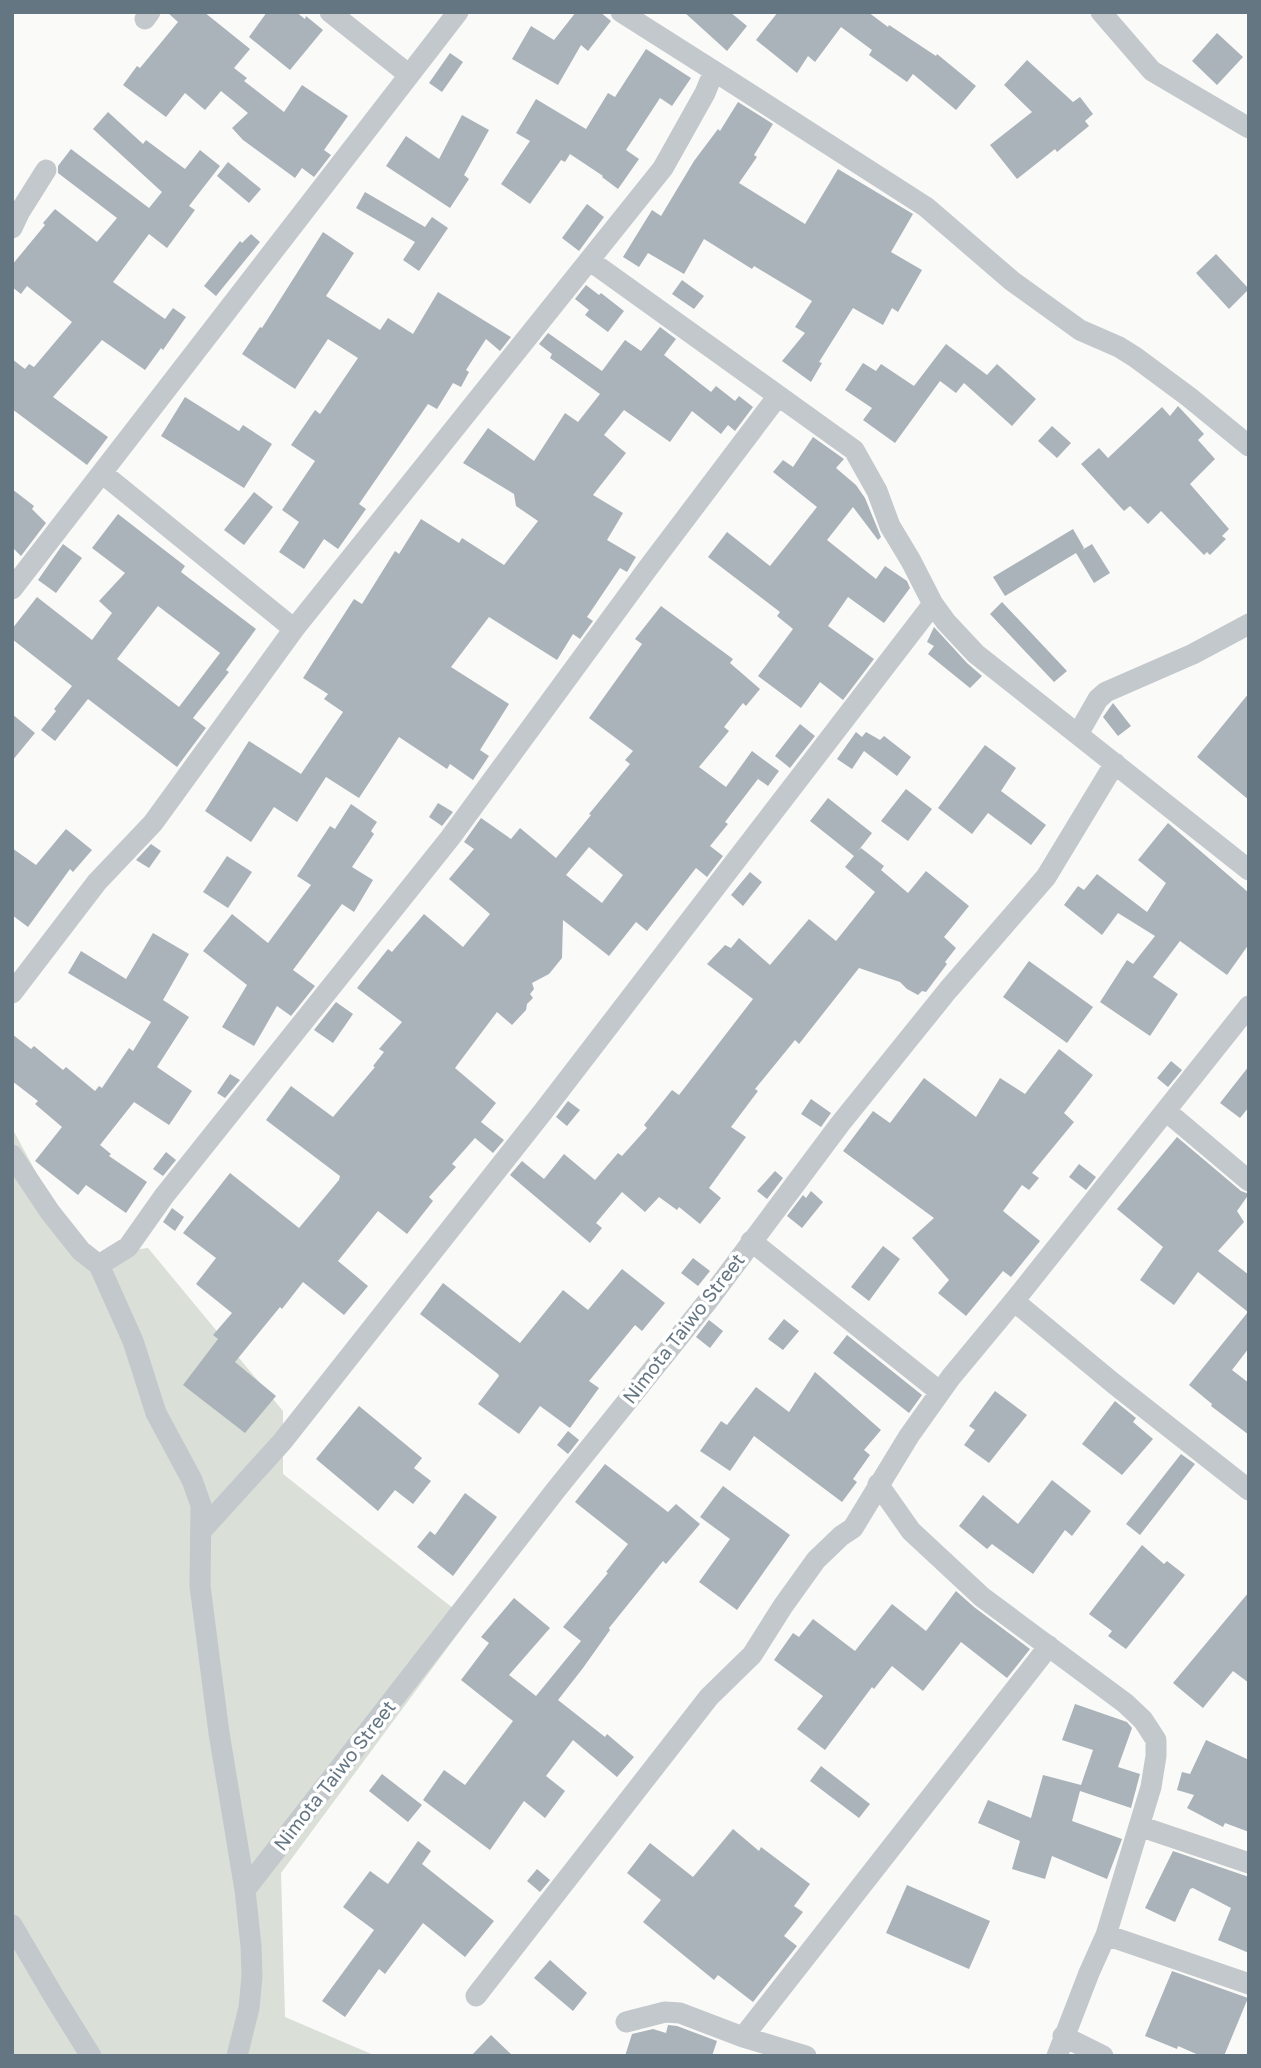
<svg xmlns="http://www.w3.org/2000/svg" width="1261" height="2068" viewBox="0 0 1261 2068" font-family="'Golos Text',sans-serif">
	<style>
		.green { fill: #dadfd7 }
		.building { fill: #aab3b9; fill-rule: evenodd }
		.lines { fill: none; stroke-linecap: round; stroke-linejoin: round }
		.street { stroke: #c3c8cc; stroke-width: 21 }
		.labels { text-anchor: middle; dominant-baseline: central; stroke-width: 7; stroke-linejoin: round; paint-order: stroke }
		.street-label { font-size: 19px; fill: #657683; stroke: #fff }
	</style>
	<rect width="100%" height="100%" fill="#fafaf8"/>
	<path class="green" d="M 12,1128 L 82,1257 L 148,1248 L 283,1411 L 283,1474 L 468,1620 L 281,1873 L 285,2017 L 376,2056 L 12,2056 Z"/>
	<path class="building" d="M 167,12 L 204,12 L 250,49 L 234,68 L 247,78 L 244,81 L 284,112 L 302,85 L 348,116 L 324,150 L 331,155 L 314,177 L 302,168 L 295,178 L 243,140 L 232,128 L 248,113 L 221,91 L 205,110 L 185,93 L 166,117 L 123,85 L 137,66 L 140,68 L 178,22 Z
		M 267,12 L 296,12 L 305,19 L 306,16 L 323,30 L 290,70 L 249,37 Z
		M 576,12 L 600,12 L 611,21 L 588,51 L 581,45 L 558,85 L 512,59 L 531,26 L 554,40 Z
		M 684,12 L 730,12 L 747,26 L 727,51 Z
		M 778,12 L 868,12 L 888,27 L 889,25 L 936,56 L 937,54 L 976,86 L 956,110 L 913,74 L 907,82 L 869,55 L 872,50 L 841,27 L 815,62 L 808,56 L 797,73 L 756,40 Z
		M 1217,33 L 1243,57 L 1217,85 L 1192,61 Z
		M 646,49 L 691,78 L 672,106 L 660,98 L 626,150 L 639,159 L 618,189 L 602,177 L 603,176 L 570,154 L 565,162 L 561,160 L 530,204 L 501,184 L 530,141 L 516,133 L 536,99 L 586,129 L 608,93 L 615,97 Z
		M 450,53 L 463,62 L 442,92 L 429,83 Z
		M 1027,60 L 1073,102 L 1080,97 L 1093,114 L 1085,121 L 1089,126 L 1057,152 L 1055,149 L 1017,179 L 990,145 L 1032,112 L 1004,85 Z
		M 738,102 L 773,124 L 754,155 L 757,157 L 739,183 L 805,224 L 838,169 L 913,214 L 891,252 L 922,270 L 898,312 L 892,308 L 883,325 L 853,308 L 819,362 L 822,363 L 811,382 L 782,361 L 805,333 L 795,327 L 812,301 L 754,266 L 752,269 L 704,239 L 684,274 L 648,253 L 639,267 L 623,257 L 652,210 L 661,216 L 694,161 L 718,129 L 720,131 Z
		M 108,112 L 143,144 L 146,140 L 185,169 L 200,150 L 220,166 L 189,206 L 195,210 L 167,248 L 149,234 L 113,282 L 165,319 L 173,308 L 186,317 L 163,350 L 161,348 L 145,370 L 102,340 L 53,397 L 108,437 L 87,465 L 12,409 L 12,359 L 25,369 L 29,364 L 34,367 L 72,322 L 27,286 L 21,294 L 12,287 L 12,265 L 45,225 L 43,223 L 55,209 L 97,242 L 117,218 L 58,173 L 58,166 L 71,149 L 149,208 L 162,192 L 93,129 Z
		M 462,115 L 489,130 L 464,175 L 469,179 L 450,208 L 386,166 L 406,136 L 439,159 Z
		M 228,162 L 261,189 L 249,203 L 217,176 Z
		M 365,192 L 425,227 L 432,217 L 448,228 L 419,271 L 403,260 L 415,242 L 356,208 Z
		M 587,204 L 604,217 L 579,251 L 562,238 Z
		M 323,232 L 354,253 L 326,296 L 380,330 L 388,318 L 413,334 L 438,292 L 511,337 L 500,351 L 486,339 L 466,370 L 469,372 L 461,387 L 453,383 L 437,409 L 428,404 L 359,504 L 366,509 L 338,549 L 324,539 L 304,569 L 279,552 L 299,522 L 282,510 L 315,461 L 291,445 L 315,410 L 320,414 L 358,358 L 328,339 L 295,389 L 242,354 L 260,327 L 262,328 Z
		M 251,234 L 260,242 L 216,296 L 204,286 L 240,241 L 242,243 Z
		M 1216,254 L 1249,289 L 1229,309 L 1196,273 Z
		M 682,280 L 704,296 L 694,309 L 672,294 Z
		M 586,285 L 599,295 L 601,293 L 624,311 L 608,332 L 585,315 L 589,310 L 575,299 Z
		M 660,327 L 676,339 L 664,355 L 711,392 L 716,386 L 735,401 L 739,396 L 753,407 L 735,431 L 728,425 L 721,434 L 692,411 L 670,442 L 624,410 L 604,435 L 626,453 L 593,495 L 623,513 L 607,540 L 636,557 L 627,572 L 620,568 L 587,617 L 593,621 L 580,639 L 573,634 L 557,660 L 489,617 L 451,667 L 509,704 L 480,750 L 489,756 L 473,780 L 450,764 L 447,769 L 399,737 L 359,798 L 326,777 L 297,822 L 274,807 L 251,842 L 205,811 L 249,741 L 301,774 L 343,712 L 324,699 L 328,694 L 303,678 L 354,599 L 362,604 L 395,551 L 399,554 L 421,519 L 459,543 L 462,538 L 504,565 L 538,521 L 516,506 L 514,494 L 463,463 L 488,428 L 534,461 L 565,413 L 578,422 L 600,394 L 550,358 L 552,354 L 539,344 L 548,333 L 602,371 L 625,340 L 641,351 Z
		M 946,344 L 987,375 L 997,364 L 1036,399 L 1012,426 L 964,383 L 956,393 L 940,381 L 895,443 L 863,420 L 872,408 L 845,390 L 863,363 L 876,371 L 881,364 L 914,386 Z
		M 185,397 L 239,431 L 243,425 L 272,444 L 244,488 L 161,436 Z
		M 1178,406 L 1204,434 L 1198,440 L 1215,459 L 1190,484 L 1229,529 L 1222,536 L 1226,539 L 1210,555 L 1207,552 L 1204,555 L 1161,511 L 1148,524 L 1130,506 L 1124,511 L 1081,464 L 1099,448 L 1108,458 L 1162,407 L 1170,416 Z
		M 1052,426 L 1071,443 L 1057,458 L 1038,441 Z
		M 813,437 L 844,459 L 836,468 L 856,485 L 865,498 L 881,537 L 878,540 L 853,507 L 827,540 L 876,579 L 885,566 L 907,581 L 910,588 L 884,623 L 848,597 L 828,626 L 874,659 L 843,700 L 820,682 L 801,708 L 758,676 L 793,629 L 777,616 L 780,612 L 708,557 L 727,532 L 770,566 L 817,507 L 773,472 L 783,460 L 793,467 Z
		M 12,489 L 34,506 L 32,509 L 46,523 L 21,556 L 12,547 Z
		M 254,492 L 273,507 L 244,545 L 224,530 Z
		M 118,514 L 185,566 L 181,572 L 256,629 L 226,670 L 229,672 L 193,718 L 206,728 L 177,767 L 88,699 L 55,741 L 41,730 L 56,711 L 54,709 L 72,686 L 12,639 L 12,629 L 37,597 L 92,640 L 112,613 L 99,601 L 125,573 L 92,548 ZM 158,606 L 220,653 L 179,707 L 117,659 Z
		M 1073,529 L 1084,548 L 1082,550 L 1092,544 L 1110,573 L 1094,583 L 1076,553 L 1005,596 L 993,577 Z
		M 63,544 L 82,558 L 56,593 L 38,580 Z
		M 1002,602 L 1067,671 L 1054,682 L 990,614 Z
		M 661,606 L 733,659 L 730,663 L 760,689 L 746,706 L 743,703 L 724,727 L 729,731 L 699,767 L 726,787 L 752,751 L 779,771 L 768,786 L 758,779 L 725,822 L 728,824 L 710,846 L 723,856 L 707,877 L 696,868 L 647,931 L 636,922 L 609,956 L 563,920 L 562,958 L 549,974 L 532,983 L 534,989 L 530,994 L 533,998 L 527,1004 L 526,1010 L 512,1025 L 497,1012 L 455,1068 L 496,1103 L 481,1122 L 504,1140 L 493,1153 L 475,1138 L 452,1164 L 456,1167 L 429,1197 L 433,1201 L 407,1234 L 378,1211 L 338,1261 L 368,1286 L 344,1315 L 303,1282 L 282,1309 L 280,1307 L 235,1362 L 276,1396 L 245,1433 L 183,1385 L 218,1339 L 213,1335 L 232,1313 L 196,1284 L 216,1258 L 183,1233 L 230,1173 L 299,1228 L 339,1180 L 340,1176 L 266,1120 L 291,1086 L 333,1117 L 375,1067 L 373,1066 L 384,1052 L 379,1049 L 402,1022 L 357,988 L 388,949 L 392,952 L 424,914 L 463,947 L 490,914 L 449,879 L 474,849 L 464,842 L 481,818 L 511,839 L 520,828 L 556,858 L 591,815 L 589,814 L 630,764 L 625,760 L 633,751 L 589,718 L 642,644 L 635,639 ZM 589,847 L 623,875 L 602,903 L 566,875 Z
		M 934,627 L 967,663 L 982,676 L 970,688 L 928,654 L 934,646 L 927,642 Z
		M 1249,693 L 1249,800 L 1197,757 Z
		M 1113,703 L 1131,726 L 1118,736 L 1103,717 Z
		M 12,714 L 35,733 L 12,761 Z
		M 800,724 L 815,736 L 790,768 L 775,756 Z
		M 856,732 L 862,737 L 866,732 L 880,740 L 884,736 L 911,757 L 897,776 L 864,751 L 852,769 L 837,759 Z
		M 985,745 L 1016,768 L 1001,791 L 1046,825 L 1031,845 L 988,813 L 972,834 L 938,808 Z
		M 906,789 L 932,809 L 908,841 L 881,821 Z
		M 828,798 L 872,833 L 858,851 L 861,848 L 884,866 L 881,870 L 908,893 L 926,871 L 969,906 L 944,937 L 956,948 L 945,962 L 947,964 L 926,992 L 922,991 L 918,995 L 907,989 L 900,982 L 859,968 L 799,1044 L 795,1040 L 755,1089 L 758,1091 L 731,1127 L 746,1137 L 709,1188 L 721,1198 L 700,1224 L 679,1207 L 677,1210 L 659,1197 L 645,1212 L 622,1192 L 596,1223 L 602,1228 L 590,1243 L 510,1175 L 522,1161 L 544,1179 L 564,1154 L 595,1180 L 618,1153 L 622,1156 L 647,1128 L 644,1125 L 672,1090 L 679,1095 L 753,999 L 707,964 L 725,945 L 731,948 L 739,938 L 770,965 L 809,919 L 836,941 L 875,892 L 845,867 L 854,856 L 810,821 Z
		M 438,803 L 453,812 L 442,826 L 429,817 Z
		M 351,804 L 377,822 L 371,831 L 374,834 L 352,867 L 373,880 L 354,912 L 342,904 L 293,970 L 315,986 L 291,1016 L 277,1006 L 254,1046 L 222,1027 L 247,985 L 203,951 L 232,914 L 268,943 L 311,885 L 297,876 L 330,826 L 335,829 Z
		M 1168,823 L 1249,893 L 1249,944 L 1227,975 L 1180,941 L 1153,977 L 1178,994 L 1150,1036 L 1100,1002 L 1127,960 L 1133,964 L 1155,936 L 1118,913 L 1102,935 L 1064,905 L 1078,886 L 1084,890 L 1097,874 L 1147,912 L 1166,883 L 1138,860 Z
		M 66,829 L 92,850 L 73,872 L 70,869 L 28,927 L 12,915 L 12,848 L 36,865 Z
		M 151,844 L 161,851 L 149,868 L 136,860 Z
		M 227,856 L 252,872 L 228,908 L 203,892 Z
		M 750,872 L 762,882 L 743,906 L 731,895 Z
		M 153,933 L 189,954 L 163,1000 L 189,1017 L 157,1067 L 192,1091 L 169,1125 L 134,1102 L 100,1145 L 111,1154 L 109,1156 L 147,1182 L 126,1213 L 86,1185 L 78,1195 L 35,1161 L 62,1127 L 35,1104 L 38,1101 L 12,1081 L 12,1034 L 31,1049 L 34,1046 L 63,1070 L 66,1067 L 95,1091 L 99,1086 L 102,1088 L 129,1048 L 133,1051 L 151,1022 L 68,973 L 81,951 L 126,979 Z
		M 1029,961 L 1093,1007 L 1067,1043 L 1003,997 Z
		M 336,1002 L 353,1014 L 333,1043 L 314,1030 Z
		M 1059,1049 L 1093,1075 L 1064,1113 L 1074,1122 L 1032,1173 L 1039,1178 L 1029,1190 L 1022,1185 L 1003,1211 L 1040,1241 L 1011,1277 L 1003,1271 L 966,1316 L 938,1293 L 949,1280 L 912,1238 L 934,1218 L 843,1151 L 873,1111 L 890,1123 L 924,1078 L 976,1117 L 1000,1078 L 1025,1094 Z
		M 1171,1061 L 1182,1070 L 1168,1087 L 1157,1078 Z
		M 1249,1066 L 1249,1107 L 1240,1118 L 1220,1103 Z
		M 230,1074 L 240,1080 L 225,1098 L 217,1093 Z
		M 811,1099 L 831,1113 L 821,1127 L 801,1114 Z
		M 568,1101 L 580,1110 L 567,1126 L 556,1117 Z
		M 1177,1137 L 1241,1191 L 1249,1194 L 1237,1211 L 1244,1222 L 1218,1251 L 1249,1275 L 1249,1348 L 1232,1370 L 1249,1383 L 1249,1435 L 1211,1406 L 1212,1404 L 1189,1385 L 1248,1312 L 1198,1272 L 1174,1305 L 1140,1280 L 1163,1247 L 1117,1209 Z
		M 166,1152 L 176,1160 L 163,1176 L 153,1169 Z
		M 1079,1164 L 1096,1177 L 1086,1190 L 1069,1177 Z
		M 775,1171 L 783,1178 L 767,1199 L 757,1191 Z
		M 811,1191 L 823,1202 L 802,1228 L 787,1216 L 803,1195 L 806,1198 Z
		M 172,1208 L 184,1217 L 175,1231 L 163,1222 Z
		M 883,1246 L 900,1259 L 869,1301 L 851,1287 Z
		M 693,1258 L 710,1271 L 698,1286 L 681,1273 Z
		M 622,1269 L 665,1303 L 642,1331 L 635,1325 L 589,1381 L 599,1388 L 570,1428 L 540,1406 L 519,1434 L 478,1404 L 499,1376 L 498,1374 L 420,1314 L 443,1283 L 520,1343 L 563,1290 L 588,1310 Z
		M 784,1319 L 799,1331 L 783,1350 L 768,1339 Z
		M 709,1320 L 723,1331 L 710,1348 L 696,1337 Z
		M 847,1335 L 922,1395 L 909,1413 L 833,1353 Z
		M 815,1372 L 881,1430 L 864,1450 L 870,1455 L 853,1479 L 857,1482 L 842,1502 L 754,1436 L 730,1471 L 700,1451 L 721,1421 L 727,1425 L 756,1387 L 789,1412 Z
		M 995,1391 L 1027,1415 L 989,1463 L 964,1445 L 975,1430 L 969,1426 Z
		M 1115,1401 L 1136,1418 L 1133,1422 L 1153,1439 L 1122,1475 L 1082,1444 Z
		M 359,1406 L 422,1458 L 414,1468 L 431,1481 L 413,1504 L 395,1490 L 378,1511 L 316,1459 Z
		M 568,1431 L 579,1440 L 568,1454 L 557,1445 Z
		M 1181,1454 L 1195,1464 L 1140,1535 L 1126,1524 Z
		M 605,1464 L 668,1512 L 676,1504 L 700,1524 L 666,1564 L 663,1561 L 609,1628 L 610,1630 L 583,1668 L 558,1700 L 605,1737 L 607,1734 L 634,1757 L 617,1777 L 573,1740 L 546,1776 L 565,1791 L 545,1818 L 524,1801 L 490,1850 L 423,1800 L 444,1770 L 465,1785 L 513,1721 L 461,1680 L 489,1643 L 481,1637 L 514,1598 L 550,1628 L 509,1675 L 536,1696 L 581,1641 L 563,1627 L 608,1573 L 606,1572 L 628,1544 L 575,1502 Z
		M 1052,1480 L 1091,1511 L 1072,1536 L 1065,1530 L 1033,1574 L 992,1544 L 987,1549 L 959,1526 L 983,1495 L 1018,1524 Z
		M 723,1486 L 790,1535 L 737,1610 L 699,1582 L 730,1539 L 700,1517 Z
		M 465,1493 L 497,1517 L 453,1576 L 417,1547 L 430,1531 L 435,1535 Z
		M 1142,1545 L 1164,1564 L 1167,1561 L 1185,1575 L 1126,1649 L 1108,1636 L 1112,1631 L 1089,1614 Z
		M 956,1591 L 974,1607 L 1030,1649 L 1007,1678 L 961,1642 L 923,1691 L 892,1666 L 874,1689 L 872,1687 L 825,1750 L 797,1729 L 823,1696 L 774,1660 L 793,1633 L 799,1637 L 813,1619 L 855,1651 L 892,1604 L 926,1631 Z
		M 1249,1592 L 1249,1683 L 1233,1671 L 1203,1708 L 1173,1683 Z
		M 1075,1704 L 1127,1722 L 1132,1728 L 1118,1767 L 1140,1774 L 1131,1808 L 1080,1791 L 1072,1821 L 1122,1839 L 1107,1879 L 1052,1856 L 1045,1879 L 1012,1869 L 1020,1841 L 978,1823 L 988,1800 L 1031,1818 L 1043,1775 L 1081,1785 L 1093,1750 L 1062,1740 Z
		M 1206,1740 L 1249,1760 L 1249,1832 L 1225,1823 L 1223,1827 L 1187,1808 L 1194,1795 L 1177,1790 L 1182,1772 L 1190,1774 Z
		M 821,1766 L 870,1804 L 859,1818 L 810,1781 Z
		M 382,1774 L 422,1805 L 408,1822 L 369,1791 Z
		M 733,1829 L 759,1851 L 761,1847 L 810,1884 L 794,1906 L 803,1912 L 784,1936 L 797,1946 L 753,2002 L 718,1975 L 714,1980 L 643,1922 L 661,1900 L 627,1873 L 650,1843 L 693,1877 Z
		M 418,1841 L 431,1851 L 422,1864 L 494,1921 L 465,1957 L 423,1923 L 385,1974 L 379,1969 L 345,2017 L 322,2001 L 374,1930 L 343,1907 L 370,1871 L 388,1884 Z
		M 1173,1851 L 1249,1877 L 1249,1953 L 1218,1940 L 1231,1908 L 1193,1888 L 1190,1889 L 1175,1922 L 1145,1908 Z
		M 537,1869 L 550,1880 L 540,1892 L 527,1881 Z
		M 907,1885 L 990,1921 L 969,1969 L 886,1933 Z
		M 550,1960 L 587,1993 L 573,2011 L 534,1978 Z
		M 1172,1971 L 1248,1998 L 1224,2056 L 1201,2056 L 1178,2046 L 1177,2049 L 1145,2036 Z
		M 668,2025 L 677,2026 L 717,2041 L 712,2056 L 625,2056 L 632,2034 L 653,2029 L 666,2033 Z
		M 491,2035 L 513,2056 L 471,2056 Z"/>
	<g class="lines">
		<path class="street" d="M 330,12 L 408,74
			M 1101,12 L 1152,71 L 1249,128
			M 145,19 L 150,12
			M 714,71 L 926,207 L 1012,281 L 1080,330 L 1119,347 L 1135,357 L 1189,397 L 1249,446
			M 12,228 L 19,213 L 46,170
			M 589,260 L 854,450 L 877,491 L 890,526 L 911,561 L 933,604 L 946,622 L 976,654 L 1249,870
			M 102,473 L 294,629
			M 12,589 L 458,12
			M 1078,734 L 1098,699 L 1106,692 L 1193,654 L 1249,624
			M 12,993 L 97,882 L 153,823 L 294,629 L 663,168 L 705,93 L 714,71 L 621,12
			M 1166,1111 L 1249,1181
			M 12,1155 L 50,1212 L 81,1251 L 99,1265 L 133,1341 L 156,1413 L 192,1480 L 201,1505 L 200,1586 L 219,1733 L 245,1890 L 251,1946 L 252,1976 L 249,2008 L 237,2056
			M 751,1241 L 940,1392
			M 99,1265 L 128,1247 L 164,1196 L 450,838 L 648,568 L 778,396
			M 1014,1301 L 1113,1383 L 1249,1490
			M 878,1484 L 911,1531 L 982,1597 L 1125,1703 L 1143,1720 L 1156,1740 L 1156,1756 L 1151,1787 L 1106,1935 L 1089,1973 L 1057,2056
			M 202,1530 L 282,1442 L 542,1113 L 933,604
			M 1139,1826 L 1249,1863
			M 245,1890 L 555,1491 L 707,1302 L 840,1124 L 948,990 L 1046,877 L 1115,763
			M 12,1925 L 53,1995 L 91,2056
			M 1106,1935 L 1249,1984
			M 476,1996 L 709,1697 L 752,1655 L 783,1606 L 816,1560 L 841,1536 L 853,1528 L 909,1436 L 951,1377 L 1014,1301 L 1249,1006
			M 626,2022 L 665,2012 L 680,2013 L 743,2037 L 806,2056
			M 1063,2036 L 1103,2056
			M 743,2037 L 1049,1646"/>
	</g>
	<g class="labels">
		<g class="street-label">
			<text transform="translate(683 1328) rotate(-52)">Nimota Taiwo Street</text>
			<text transform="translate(334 1775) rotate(-52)">Nimota Taiwo Street</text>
		</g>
	</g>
	<rect width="1261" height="2068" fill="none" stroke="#657683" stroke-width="28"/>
</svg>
